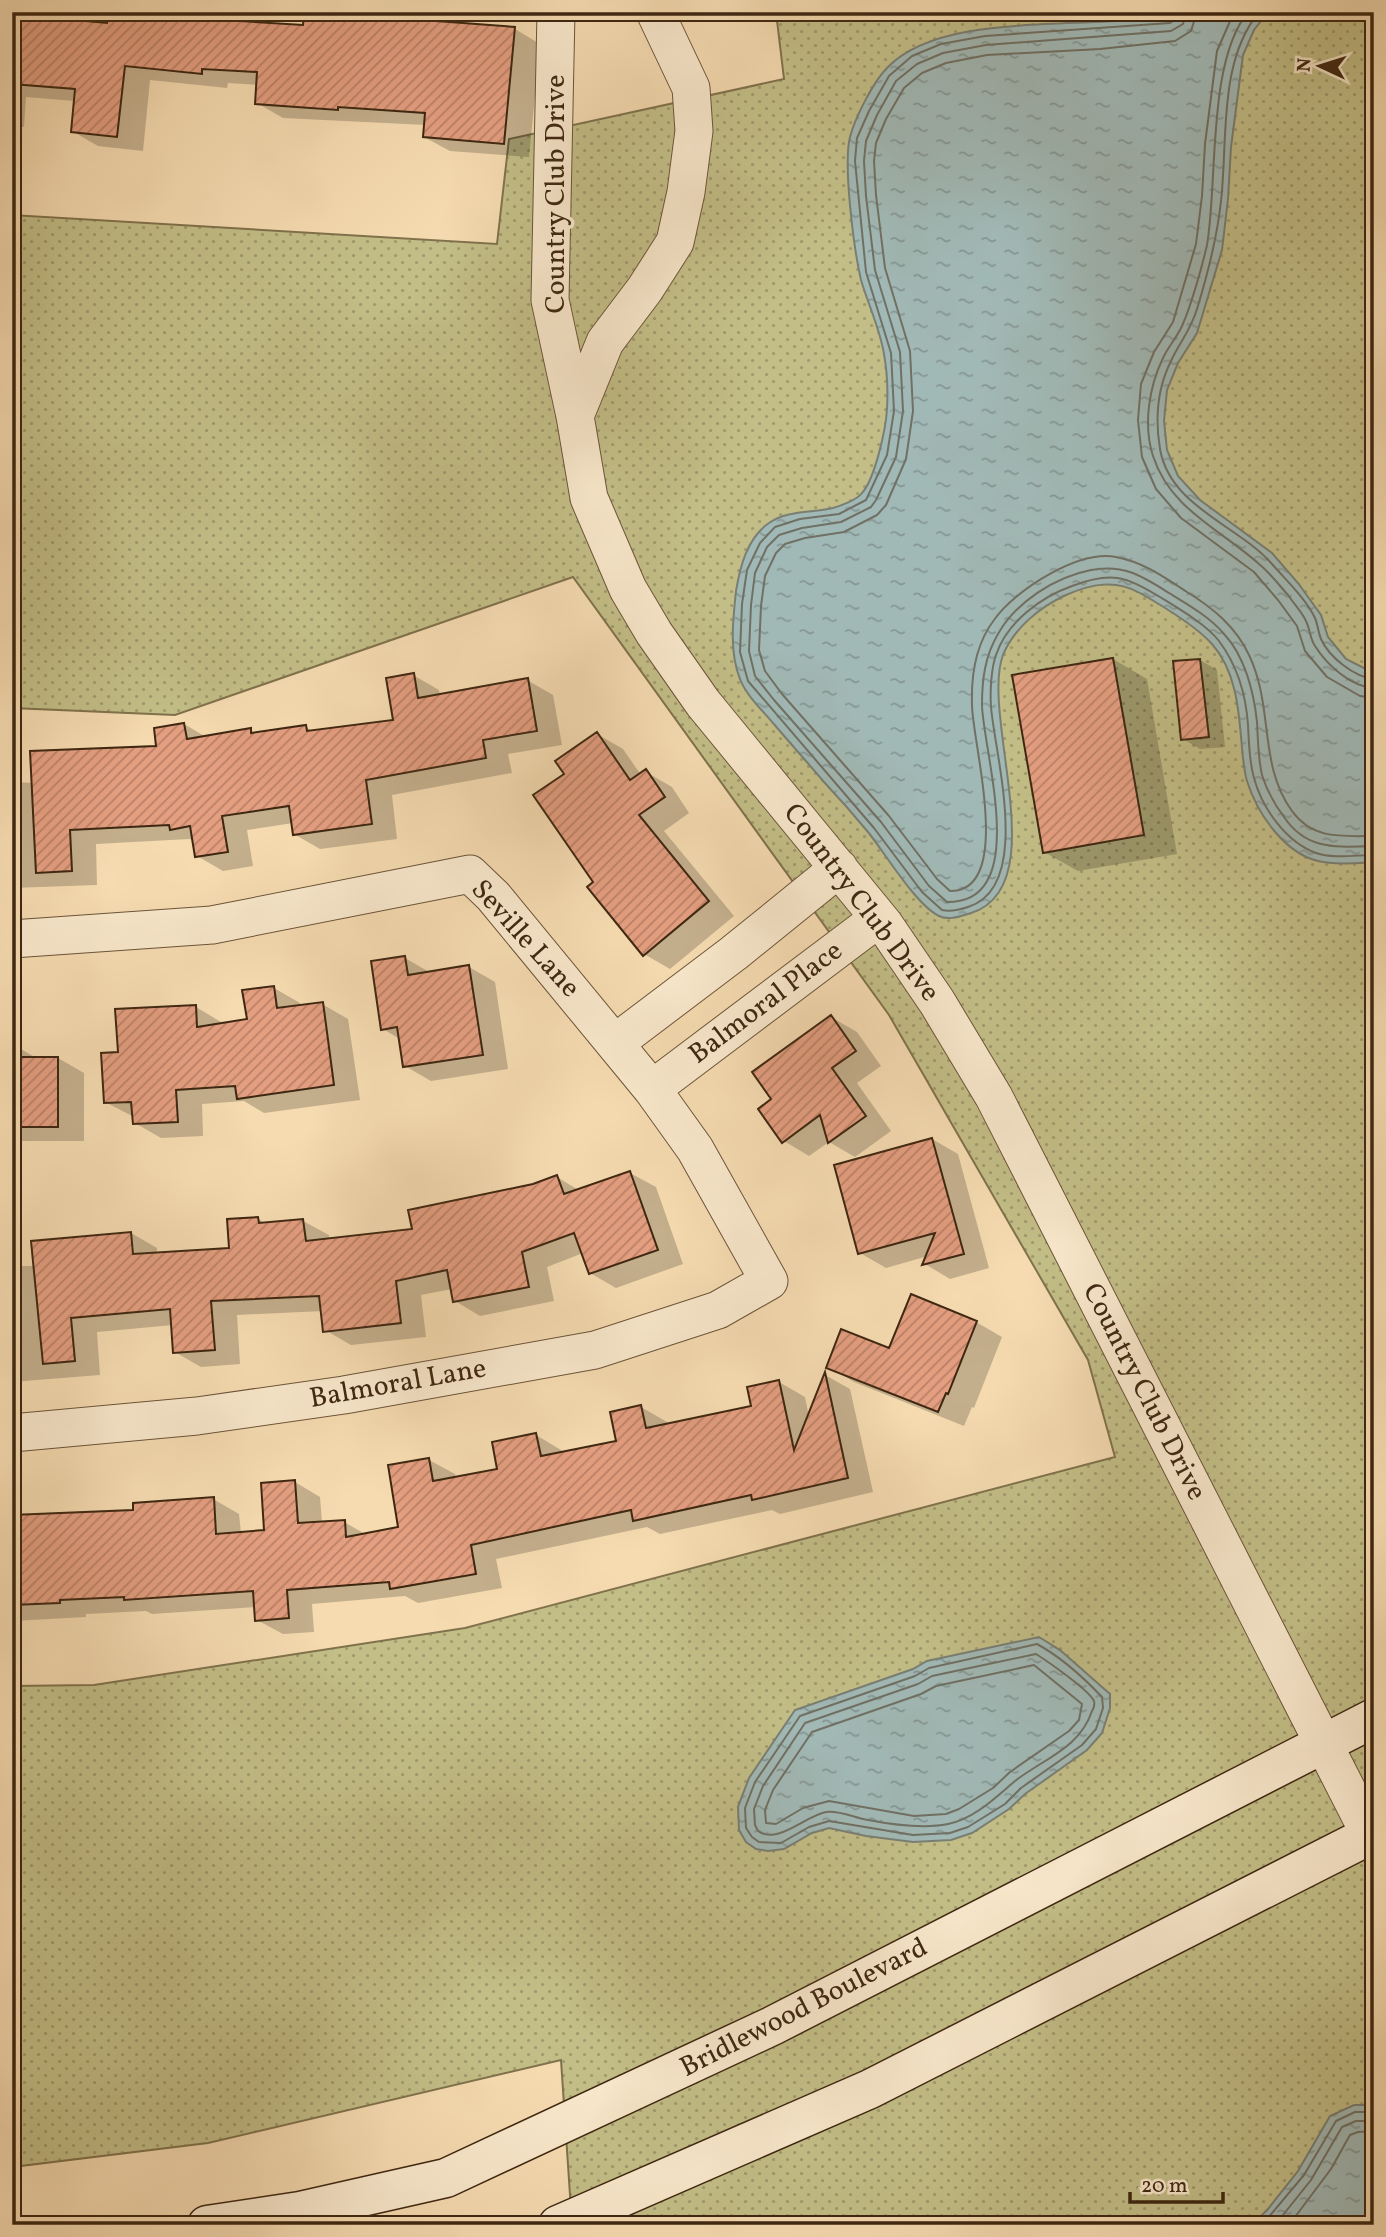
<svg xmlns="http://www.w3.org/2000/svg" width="1386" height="2237" viewBox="0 0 1386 2237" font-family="Vollkorn,serif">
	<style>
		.grass { fill: url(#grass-dots); stroke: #80724c; stroke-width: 2 }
		.water { fill: url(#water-ripples); stroke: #797f74; stroke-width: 2 }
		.shadow { fill: #0003 }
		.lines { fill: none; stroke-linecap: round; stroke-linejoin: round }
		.shore { stroke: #707064; stroke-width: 2 }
		.building { fill: url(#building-hatch); stroke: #3e2711; stroke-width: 2 }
		.street-casing { stroke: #6c5439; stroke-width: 39 }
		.secondary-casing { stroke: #3e2711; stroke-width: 41 }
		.street { stroke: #f9e8cc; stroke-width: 37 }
		.secondary { stroke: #f9e8cc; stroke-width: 38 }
		.labels { text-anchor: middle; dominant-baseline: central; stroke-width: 7; stroke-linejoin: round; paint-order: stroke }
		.street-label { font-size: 28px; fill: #3e2711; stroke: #f9e8cc }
	</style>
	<defs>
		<pattern id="grass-dots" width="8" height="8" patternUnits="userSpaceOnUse" patternTransform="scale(1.75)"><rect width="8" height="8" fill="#c3be87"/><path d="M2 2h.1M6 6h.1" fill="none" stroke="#a09a6d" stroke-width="1.8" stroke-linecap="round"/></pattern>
		<pattern id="water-ripples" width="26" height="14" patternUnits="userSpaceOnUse" patternTransform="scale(1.75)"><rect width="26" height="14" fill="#a1b9b6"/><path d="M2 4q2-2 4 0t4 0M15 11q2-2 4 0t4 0" fill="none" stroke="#859693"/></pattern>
		<pattern id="building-hatch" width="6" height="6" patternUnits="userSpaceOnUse" patternTransform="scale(1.75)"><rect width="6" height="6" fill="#e49e80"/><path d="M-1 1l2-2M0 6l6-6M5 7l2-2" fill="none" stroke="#ba8167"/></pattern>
	</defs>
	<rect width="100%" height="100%" fill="#f6dbb1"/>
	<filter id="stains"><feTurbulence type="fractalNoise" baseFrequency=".00286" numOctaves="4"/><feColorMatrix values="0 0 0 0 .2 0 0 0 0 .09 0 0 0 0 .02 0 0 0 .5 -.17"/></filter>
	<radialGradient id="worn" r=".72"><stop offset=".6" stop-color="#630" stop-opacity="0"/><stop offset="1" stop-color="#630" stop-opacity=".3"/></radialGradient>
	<path class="grass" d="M 776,12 L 1374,12 L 1374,2225 L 572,2225 L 561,2060 L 208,2143 L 12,2167 L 12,1686 L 94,1685 L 465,1628 L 1115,1457 L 1088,1360 L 889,1015 L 573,577 L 175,715 L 12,708 L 12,215 L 497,244 L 509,139 L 784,79 Z"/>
	<path class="water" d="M 1186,12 L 1268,12 L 1254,30 L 1243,55 L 1231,147 L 1228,199 L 1222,250 L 1197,333 L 1178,363 L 1167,390 L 1164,421 L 1167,450 L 1178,476 L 1200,500 L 1272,553 L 1298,583 L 1321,615 L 1328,637 L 1346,659 L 1374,673 L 1374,862 C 1356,863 1336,865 1318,861 C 1284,853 1257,813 1247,781 C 1244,771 1243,759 1242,748 C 1239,713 1237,672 1212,644 C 1196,626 1161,605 1140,593 C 1115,579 1091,584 1066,595 C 1040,607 1014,628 1003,655 C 980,716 1055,887 971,913 C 961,916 949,921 939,916 C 916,905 885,853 868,832 C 854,815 839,798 824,782 C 807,762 790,743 773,723 C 762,710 746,695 740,679 C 729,652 733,619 736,591 C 740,567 747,538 769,523 C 787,510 812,513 833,508 C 840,506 857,500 862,493 C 875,479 886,428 887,409 C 888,392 887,371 884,354 C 880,329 868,304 861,280 C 854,250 843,165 850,137 C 855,118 873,82 887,68 C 946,6 1104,34 1186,12 Z
		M 1039,1637 L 1060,1650 L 1110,1694 L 1110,1708 L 1102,1733 L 1087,1750 L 1025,1794 L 1009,1809 L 972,1833 L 951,1840 L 913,1842 L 866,1836 L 829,1828 L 812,1833 L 784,1849 L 768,1851 L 756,1849 L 746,1842 L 739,1830 L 738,1807 L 749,1778 L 795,1710 L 913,1669 L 927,1661 Z
		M 1354,2105 L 1374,2105 L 1374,2225 L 1252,2225 L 1268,2209 L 1298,2171 L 1330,2116 Z"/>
	<path class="shadow" d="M 12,12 L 55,12 L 71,21 L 108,25 L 110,12 L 211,12 L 228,22 L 305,27 L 306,12 L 349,12 L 357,17 L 515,29 L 540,44 L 529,157 L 450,151 L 424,137 L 426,125 L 283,118 L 257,103 L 258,85 L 228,83 L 227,88 L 150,80 L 143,151 L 98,146 L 72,131 L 75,101 L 26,97 L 24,127 L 12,126 Z
		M 1113,659 L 1147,679 L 1177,854 L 1078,871 L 1044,852 Z
		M 1200,660 L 1217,670 L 1225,747 L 1200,749 L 1183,739 Z
		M 413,675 L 439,690 L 440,696 L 527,680 L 553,695 L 562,745 L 508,754 L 512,773 L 392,795 L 397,839 L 320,849 L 294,834 L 293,823 L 247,830 L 253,866 L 223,871 L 197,856 L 194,842 L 190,839 L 96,844 L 97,885 L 12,888 L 12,782 L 34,783 L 158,747 L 184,724 L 206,737 L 250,730 L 257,734 L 306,727 L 314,732 L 395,721 Z
		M 597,734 L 623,749 L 641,775 L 646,772 L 672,787 L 689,813 L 664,831 L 734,916 L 670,969 L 644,954 L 596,882 L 566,774 Z
		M 405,958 L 431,973 L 469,967 L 495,982 L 508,1069 L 431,1081 L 405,1066 L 400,1039 L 383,1029 Z
		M 274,988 L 300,1003 L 301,1007 L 322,1004 L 348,1019 L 360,1100 L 264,1113 L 244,1101 L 202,1104 L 203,1136 L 161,1138 L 135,1123 L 134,1117 L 105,1102 L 120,1053 L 196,1007 L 221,1022 L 222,1025 L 248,1021 Z
		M 831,1017 L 857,1032 L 881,1066 L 857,1083 L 891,1131 L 855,1157 L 829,1142 L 809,1156 L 784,1141 L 774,1099 Z
		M 12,1044 L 33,1056 L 33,1058 L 58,1058 L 84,1073 L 84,1141 L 12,1141 Z
		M 932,1139 L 958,1154 L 989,1268 L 950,1279 L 925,1264 L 928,1256 L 886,1268 L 860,1253 Z
		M 630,1173 L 656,1187 L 683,1264 L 616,1288 L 590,1273 L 583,1253 L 547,1267 L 554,1301 L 480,1316 L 455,1301 L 452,1289 L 421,1295 L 426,1337 L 351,1345 L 325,1330 L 323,1311 L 237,1315 L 240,1364 L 201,1367 L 175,1352 L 173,1325 L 97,1332 L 100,1375 L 12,1382 L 12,1266 L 35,1266 L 131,1233 L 157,1248 L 157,1255 L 231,1250 L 258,1219 L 267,1224 L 303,1221 L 329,1235 L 329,1240 L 414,1230 L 557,1177 L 580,1191 Z
		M 976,1322 L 1002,1337 L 974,1408 L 972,1407 L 964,1426 L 854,1382 L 829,1367 L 890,1351 Z
		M 825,1375 L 850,1389 L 873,1492 L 780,1514 L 772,1510 L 660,1534 L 647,1527 L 496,1559 L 502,1588 L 418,1603 L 405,1596 L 312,1604 L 314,1632 L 283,1634 L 257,1620 L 256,1607 L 152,1614 L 146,1611 L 86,1614 L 86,1617 L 12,1621 L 12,1517 L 135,1512 L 213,1499 L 239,1514 L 241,1533 L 266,1531 L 295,1482 L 320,1497 L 322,1523 L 344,1522 L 367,1535 L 400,1529 L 429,1460 L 455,1474 L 456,1479 L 499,1471 L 536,1435 L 561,1450 L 562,1453 L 618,1442 L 641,1407 L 667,1422 L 667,1425 L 754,1407 L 779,1382 L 805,1397 L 809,1417 Z"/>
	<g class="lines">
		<path class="shore" d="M 1177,12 L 1176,19 L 1170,23 L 985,36 L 941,44 L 912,56 L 889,76 L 869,111 L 857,138 L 855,161 L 866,272 L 891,353 L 894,411 L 887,455 L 866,500 L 839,514 L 800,519 L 775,527 L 760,543 L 747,570 L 742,604 L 740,652 L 748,681 L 874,828 L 922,892 L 942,910 C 951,912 959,910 968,907 C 1033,887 995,756 991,707 C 990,692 991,669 996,655 C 1007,622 1041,597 1072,586 C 1111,571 1125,576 1160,597 C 1178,608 1207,625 1219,641 C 1237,665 1246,696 1248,725 C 1249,742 1249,761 1254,778 C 1262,808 1286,842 1316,853 C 1333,859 1356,855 1374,855
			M 1186,12 L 1183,24 L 1171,31 L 986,45 L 943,53 L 917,64 L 896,81 L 877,115 L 866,141 L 864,161 L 866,196 L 875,270 L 900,352 L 903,411 L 896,457 L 876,500 L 871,507 L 841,522 L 802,528 L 779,535 L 767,547 L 755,573 L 751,605 L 749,651 L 755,676 L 774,700 L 881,822 L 929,886 L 947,902 C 1032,904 983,752 982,705 C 982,679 985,656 998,634 C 1016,602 1055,577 1091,570 C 1124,564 1142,576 1169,593 C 1187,604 1210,617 1224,634 C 1245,656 1254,693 1257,722 C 1258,739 1258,758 1262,775 C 1266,788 1275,805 1284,817 C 1307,851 1337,847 1374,846
			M 1197,12 L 1191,31 L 1175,41 L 1100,49 L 987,55 L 946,63 L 922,73 L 904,88 L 886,119 L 876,143 L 874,161 L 876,195 L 885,268 L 910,351 L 913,411 L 906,459 L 886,505 L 877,515 L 844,532 L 805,538 L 785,544 L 776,553 L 765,576 L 761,606 L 759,650 L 765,671 L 782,694 L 889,816 L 937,879 L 950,891 C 1015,892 972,742 972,705 C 971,675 975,645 994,620 C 1015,590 1078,550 1116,557 C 1143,562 1164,577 1187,592 C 1213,608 1236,627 1249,655 C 1274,707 1258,764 1292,811 C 1313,840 1342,836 1374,836
			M 1234,12 L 1217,51 L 1205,144 L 1202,196 L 1196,244 L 1173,322 L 1154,352 L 1141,384 L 1138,420 L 1142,457 L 1156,489 L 1181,518 L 1254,572 L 1278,600 L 1297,626 L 1305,651 L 1327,677 L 1360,696 L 1374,698
			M 1248,12 C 1207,62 1218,181 1207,245 C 1202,267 1191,306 1182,326 C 1177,337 1168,347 1163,358 C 1149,387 1143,425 1153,456 C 1170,509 1220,529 1259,564 C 1270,573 1279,585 1288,595 C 1294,604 1302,612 1306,621 C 1310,629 1310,639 1315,646 C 1327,665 1351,687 1374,688
			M 1259,12 C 1218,62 1228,140 1221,201 C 1217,239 1208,273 1197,309 C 1190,332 1180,341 1171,361 C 1157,389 1155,419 1160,449 C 1170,507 1238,525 1272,564 C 1286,580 1306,599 1315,618 C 1318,625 1318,632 1321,639 C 1329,657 1354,677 1374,679
			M 1037,1644 C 1061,1657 1083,1677 1102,1697 L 1103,1708 L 1096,1729 L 1082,1745 L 1021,1788 L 1005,1804 L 968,1827 L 950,1833 L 913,1835 L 829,1821 L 809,1827 L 781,1843 L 759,1842 L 752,1837 L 746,1828 L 745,1808 L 755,1782 L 800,1716 L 915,1676 L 929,1668 Z
			M 1036,1654 C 1047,1661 1089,1690 1094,1701 C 1095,1705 1094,1708 1092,1711 C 1080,1748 1043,1759 1015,1781 C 996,1797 974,1819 948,1824 C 923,1829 894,1825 868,1820 C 855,1818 839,1810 826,1812 C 805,1816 777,1845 758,1831 L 755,1825 L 754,1809 L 763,1786 L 805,1723 L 918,1684 L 932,1676 Z
			M 1034,1665 L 1082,1704 L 1079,1720 L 1069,1731 L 1010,1772 L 993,1788 L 959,1809 L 946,1814 L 914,1816 L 829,1801 L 803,1808 L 776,1824 L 766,1823 L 765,1810 L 773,1790 L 812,1732 L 921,1694 L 936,1686 Z
			M 1262,2225 L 1304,2175 L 1336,2121 L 1355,2112 L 1374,2112
			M 1275,2225 L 1311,2180 L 1342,2127 L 1356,2121 L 1374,2121
			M 1289,2225 L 1331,2169 L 1350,2135 L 1358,2132 L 1374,2131"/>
	</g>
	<path class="building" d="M 12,12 L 52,12 L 52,18 L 107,23 L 108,12 L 209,12 L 208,19 L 303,25 L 304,12 L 344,12 L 343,14 L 515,27 L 504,144 L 423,137 L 425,113 L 338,107 L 338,110 L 255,104 L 257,72 L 202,69 L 202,74 L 125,66 L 117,137 L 71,132 L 75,89 L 12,84 Z
		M 1113,658 L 1144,835 L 1043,853 L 1012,675 Z
		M 1200,659 L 1209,737 L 1181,740 L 1173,661 Z
		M 414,673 L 418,698 L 528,678 L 537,731 L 483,740 L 486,758 L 366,780 L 372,824 L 293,835 L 289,806 L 222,816 L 228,852 L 195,857 L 190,826 L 170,830 L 169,825 L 70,830 L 72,871 L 36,873 L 30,751 L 156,746 L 154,728 L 184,723 L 187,739 L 251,728 L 251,733 L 306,725 L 307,731 L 393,720 L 386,678 Z
		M 597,732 L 630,780 L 646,769 L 665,797 L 639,815 L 709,901 L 643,956 L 587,887 L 593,882 L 533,795 L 564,774 L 555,761 Z
		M 405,956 L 408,975 L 469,965 L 483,1055 L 403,1067 L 397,1027 L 381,1030 L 371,961 Z
		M 274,986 L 277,1008 L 323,1002 L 334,1085 L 237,1099 L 235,1086 L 176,1090 L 178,1122 L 133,1124 L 131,1102 L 104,1103 L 101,1053 L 118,1052 L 115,1009 L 196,1005 L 197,1027 L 247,1019 L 242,990 Z
		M 831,1015 L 856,1051 L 832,1068 L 866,1116 L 828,1143 L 820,1115 L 782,1143 L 758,1109 L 771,1099 L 752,1072 Z
		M 12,1057 L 58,1057 L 58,1127 L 12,1127 Z
		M 932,1138 L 964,1254 L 922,1265 L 935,1233 L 858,1254 L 834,1165 Z
		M 630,1171 L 658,1250 L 589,1274 L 574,1233 L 522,1252 L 529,1287 L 453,1302 L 447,1270 L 396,1281 L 401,1323 L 323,1332 L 319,1296 L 211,1301 L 215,1350 L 173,1353 L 170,1309 L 71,1318 L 75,1361 L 43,1364 L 31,1241 L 131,1232 L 133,1254 L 229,1248 L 227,1219 L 258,1217 L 259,1223 L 303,1219 L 306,1241 L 412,1229 L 408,1210 L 533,1184 L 557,1175 L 564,1194 Z
		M 911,1294 L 977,1321 L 948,1394 L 946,1393 L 938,1412 L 826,1368 L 841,1329 L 889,1348 Z
		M 825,1372 L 848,1478 L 752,1500 L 751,1495 L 633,1521 L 631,1510 L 471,1545 L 476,1574 L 390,1589 L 389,1582 L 287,1590 L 289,1618 L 255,1621 L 253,1591 L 124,1600 L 124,1597 L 60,1600 L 60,1603 L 12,1605 L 12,1515 L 133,1510 L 133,1503 L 214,1497 L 216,1534 L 264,1530 L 261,1483 L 295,1480 L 298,1523 L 345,1520 L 346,1537 L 398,1527 L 388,1465 L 429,1458 L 433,1481 L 497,1469 L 492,1442 L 536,1433 L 541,1456 L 616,1441 L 610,1412 L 641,1405 L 646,1428 L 751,1406 L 747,1387 L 779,1380 L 794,1450 Z"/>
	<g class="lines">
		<g class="street-casing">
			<path id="street" d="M 556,12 L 550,300 L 575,416 L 589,498 L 628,589 L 654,633 L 703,703 L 884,924 L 937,1002 L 994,1097 L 1370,1835
				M 575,416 L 605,342 L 645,289 L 675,242 L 686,192 L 694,131 L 691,88 L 655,12
				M 12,939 L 212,925 L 470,874 L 493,896 L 652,1089 L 695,1149 L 769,1281 L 718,1310 L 595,1350 L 344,1395 L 197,1416 L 12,1433
				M 615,1043 L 734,953 L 839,868
				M 652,1089 L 879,918"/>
		</g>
		<g class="secondary-casing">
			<path id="secondary" d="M 207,2225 L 300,2211 L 446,2178 L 772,2026 L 1374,1718
				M 558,2225 L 870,2089 L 1374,1833"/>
		</g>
		<use href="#street" class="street"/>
		<use href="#secondary" class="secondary"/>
	</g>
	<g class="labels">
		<g class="street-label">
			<text transform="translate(556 194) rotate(-90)">Country Club Drive</text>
			<text transform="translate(861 903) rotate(53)">Country Club Drive</text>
			<text transform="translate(525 939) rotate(48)">Seville Lane</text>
			<text transform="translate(766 1003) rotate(-37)">Balmoral Place</text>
			<text transform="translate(398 1384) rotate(-10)">Balmoral Lane</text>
			<text transform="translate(1144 1392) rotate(63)">Country Club Drive</text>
			<text transform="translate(804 2008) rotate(-27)">Bridlewood Boulevard</text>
		</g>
	</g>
	<rect width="1386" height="2237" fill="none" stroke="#f6dbb1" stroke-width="42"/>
	<rect x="14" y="14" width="1358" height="2209" fill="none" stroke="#3e2711" stroke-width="3.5"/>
	<rect x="21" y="21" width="1344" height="2195" fill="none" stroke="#3e2711" stroke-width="2"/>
	<g transform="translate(1320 66) rotate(274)" stroke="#f9e8cc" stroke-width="5" paint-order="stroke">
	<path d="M0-5L12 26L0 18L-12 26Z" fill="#3e2711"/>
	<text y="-10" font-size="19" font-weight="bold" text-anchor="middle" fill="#3e2711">N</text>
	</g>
	<path d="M1130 2192v10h93v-10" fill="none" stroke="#3e2711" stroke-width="3.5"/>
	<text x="1141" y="2192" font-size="21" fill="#3e2711" stroke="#f9e8cc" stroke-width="5" paint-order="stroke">20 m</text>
	<rect width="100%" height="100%" filter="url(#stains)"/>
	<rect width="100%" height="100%" fill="url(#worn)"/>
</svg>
